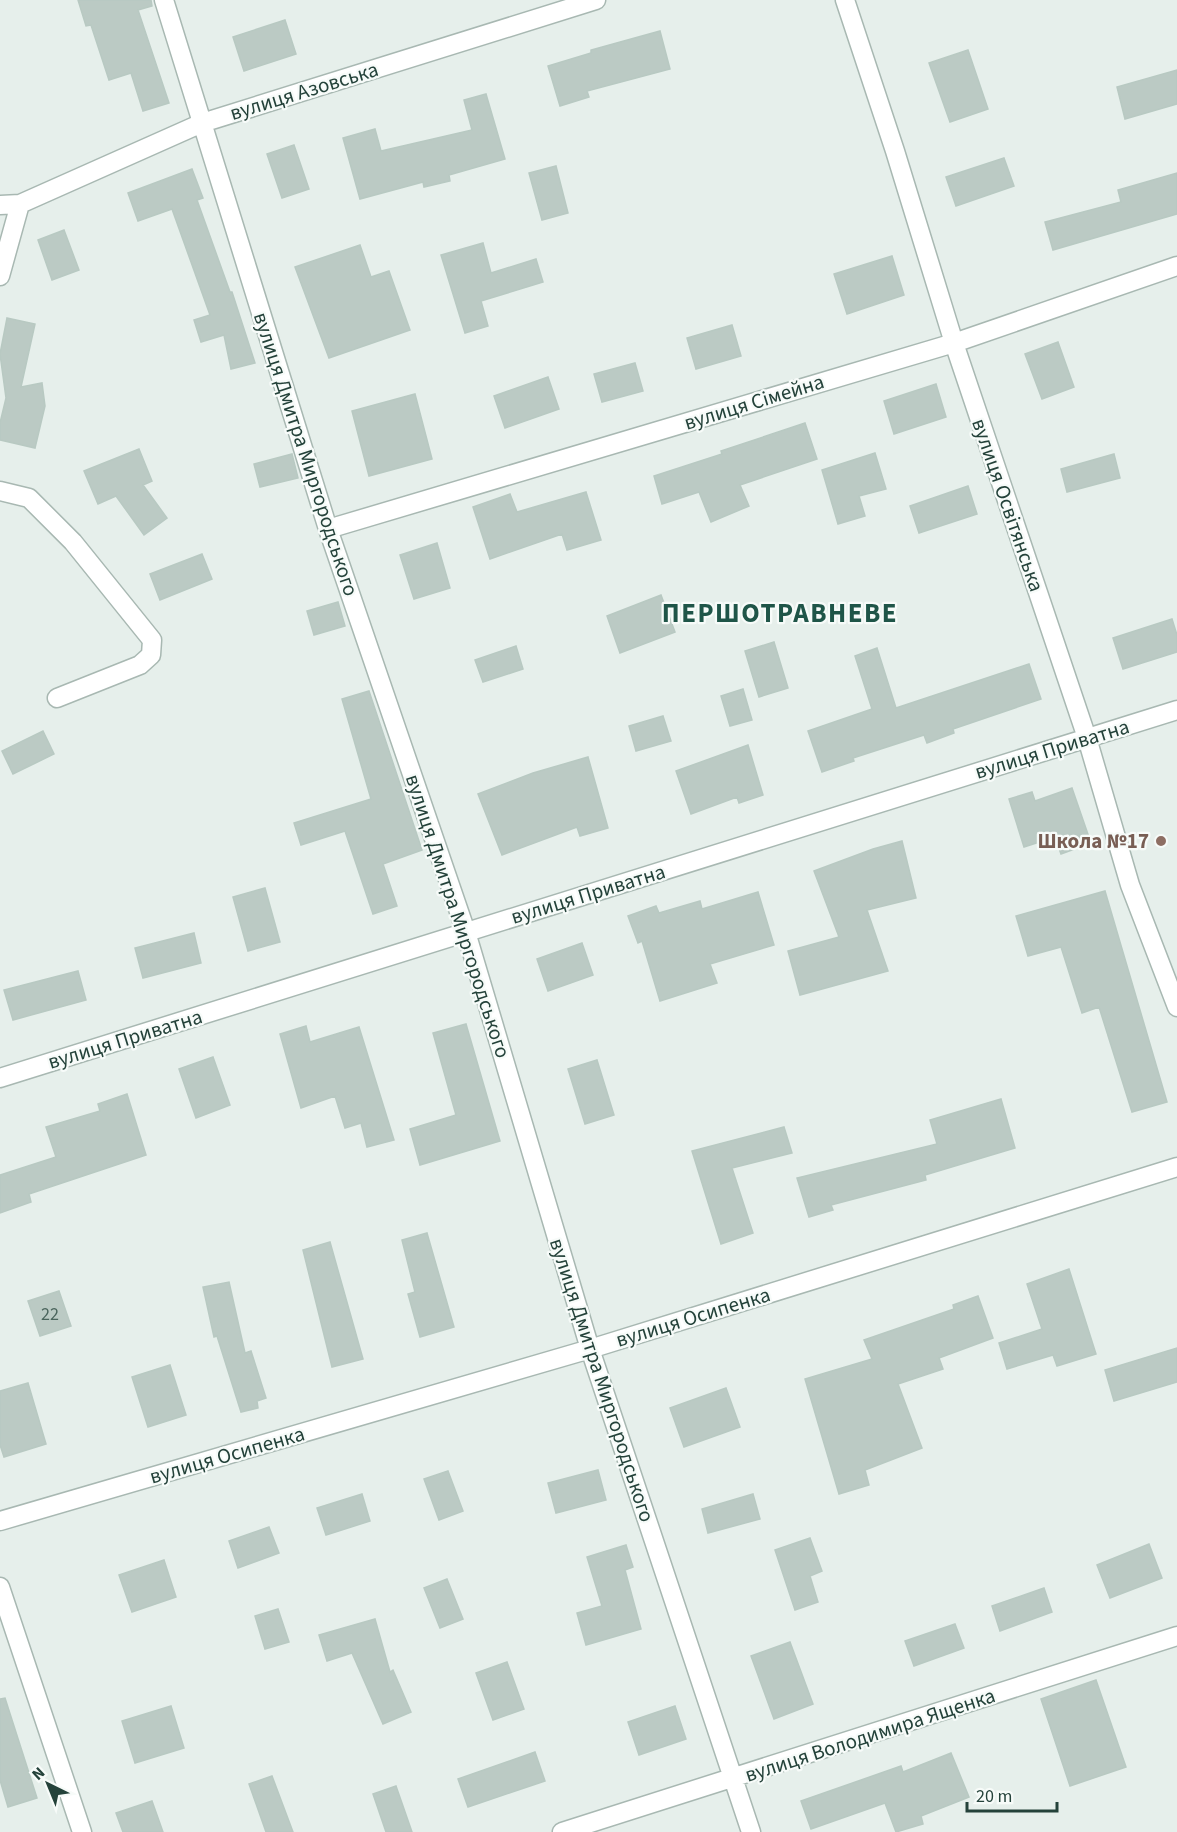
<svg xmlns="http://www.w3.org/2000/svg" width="1177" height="1832" viewBox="0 0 1177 1832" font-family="'Source Sans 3',sans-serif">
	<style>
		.building { fill: #bbcac4; stroke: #b8c9c2; stroke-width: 1.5 }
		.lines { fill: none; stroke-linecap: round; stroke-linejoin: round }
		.minor-casing { stroke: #a8b8b2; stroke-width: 21 }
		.minor { stroke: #fff; stroke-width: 18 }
		.education-dot { fill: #8d6e63; stroke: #f7fbf9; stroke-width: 2 }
		.labels { text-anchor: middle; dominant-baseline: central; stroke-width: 4.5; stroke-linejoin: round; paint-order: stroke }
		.number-label { font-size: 18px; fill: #4a645c }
		.street-label { font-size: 21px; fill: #24423a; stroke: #f7fbf9 }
		.education-label { font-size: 21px; font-weight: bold; fill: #785e54; stroke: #f7fbf9; text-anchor: end }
		.district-label { font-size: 27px; font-weight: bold; letter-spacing: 1.5px; fill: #1f5548; stroke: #f7fbf9 }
	</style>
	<rect width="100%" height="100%" fill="#e6efeb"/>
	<path class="building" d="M 78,0 L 151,0 L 152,6 L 138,10 L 169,103 L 143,111 L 131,73 L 109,80 L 91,25 L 86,26 Z
		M 285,20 L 296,54 L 244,71 L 233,37 Z
		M 660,31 L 670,69 L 587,91 L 589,97 L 560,106 L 548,66 L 591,53 L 591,50 Z
		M 968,50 L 988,109 L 950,122 L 929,63 Z
		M 1177,70 L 1177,104 L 1125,119 L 1117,87 Z
		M 486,94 L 505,159 L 449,175 L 450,181 L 424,187 L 423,182 L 360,199 L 343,138 L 375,129 L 381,151 L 472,130 L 464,100 Z
		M 294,145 L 309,189 L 282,198 L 267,154 Z
		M 1004,158 L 1014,186 L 956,206 L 946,177 Z
		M 556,166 L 568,213 L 542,220 L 529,173 Z
		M 192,169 L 203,198 L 197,200 L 230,292 L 232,292 L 255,363 L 231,369 L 224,335 L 201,342 L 194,320 L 210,315 L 172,209 L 138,221 L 128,193 Z
		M 1177,173 L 1177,214 L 1053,250 L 1045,222 L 1121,202 L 1118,190 Z
		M 64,230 L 79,270 L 52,280 L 38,240 Z
		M 483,243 L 491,273 L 536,259 L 543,282 L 481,301 L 488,326 L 465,333 L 441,255 Z
		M 360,245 L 371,277 L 389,271 L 410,330 L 329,358 L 295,267 Z
		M 892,256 L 904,295 L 847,314 L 834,274 Z
		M 7,318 L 35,324 L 21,387 L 42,383 L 45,406 L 35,448 L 0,440 L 0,423 L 6,398 L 0,354 Z
		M 732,325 L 741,356 L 696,369 L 687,338 Z
		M 1058,342 L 1074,387 L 1042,399 L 1025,354 Z
		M 635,363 L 643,391 L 602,402 L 594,374 Z
		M 548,377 L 559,409 L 505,428 L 494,396 Z
		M 936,384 L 946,417 L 894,434 L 884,401 Z
		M 415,394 L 432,459 L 369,476 L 352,411 Z
		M 805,423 L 817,459 L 740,485 L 749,506 L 711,522 L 699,492 L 662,504 L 654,476 L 722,454 L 721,451 Z
		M 139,449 L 152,481 L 143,485 L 167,518 L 144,535 L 116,496 L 98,504 L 84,471 Z
		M 875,453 L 886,489 L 859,496 L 865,516 L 838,524 L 822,470 Z
		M 292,454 L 298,478 L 260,487 L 254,464 Z
		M 1114,454 L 1120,478 L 1067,492 L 1061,469 Z
		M 968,486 L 977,514 L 919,533 L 910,506 Z
		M 586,492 L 601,540 L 567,550 L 562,534 L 490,559 L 473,507 L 510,494 L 517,512 Z
		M 437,543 L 450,588 L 414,599 L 400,555 Z
		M 202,554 L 212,579 L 160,600 L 150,574 Z
		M 661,595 L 675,632 L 620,653 L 607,616 Z
		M 338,602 L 345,626 L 314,635 L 307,611 Z
		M 1172,619 L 1177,635 L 1177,652 L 1123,669 L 1113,638 Z
		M 774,642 L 788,688 L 759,697 L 745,651 Z
		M 516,646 L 523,669 L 483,682 L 475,660 Z
		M 877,648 L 896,708 L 1029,664 L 1041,699 L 953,729 L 954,733 L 927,743 L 924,735 L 853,758 L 854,761 L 822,772 L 808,731 L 872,709 L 855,656 Z
		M 743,689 L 752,720 L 730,726 L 721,696 Z
		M 369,691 L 422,850 L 383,864 L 397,906 L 373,914 L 345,831 L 301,845 L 294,823 L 371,799 L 342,699 Z
		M 663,716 L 671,741 L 636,751 L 629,726 Z
		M 43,731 L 54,754 L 13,774 L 2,751 Z
		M 748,745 L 763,795 L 739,803 L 737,797 L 691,814 L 676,771 Z
		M 588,757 L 608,828 L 580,836 L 577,827 L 502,855 L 478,794 L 533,773 Z
		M 1072,788 L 1091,843 L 1061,854 L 1055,837 L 1024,847 L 1009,799 L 1032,792 L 1035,801 Z
		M 902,841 L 916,898 L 867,910 L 888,971 L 800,995 L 788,951 L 839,937 L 814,871 L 873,849 Z
		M 265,888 L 280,942 L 248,951 L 233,897 Z
		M 1105,891 L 1167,1102 L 1132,1112 L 1099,1007 L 1082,1013 L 1061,947 L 1028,956 L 1016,916 Z
		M 758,892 L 774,945 L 710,964 L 717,983 L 660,1001 L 642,941 L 638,943 L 628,916 L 656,906 L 659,913 L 700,901 L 702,909 Z
		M 194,933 L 201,963 L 143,978 L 135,948 Z
		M 582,943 L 593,975 L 548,991 L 537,959 Z
		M 78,971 L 86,1000 L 13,1020 L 4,990 Z
		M 466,1024 L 500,1141 L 420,1165 L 410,1129 L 456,1115 L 433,1033 Z
		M 306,1026 L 310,1042 L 359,1027 L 394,1140 L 367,1147 L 361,1123 L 345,1128 L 335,1096 L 301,1108 L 280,1034 Z
		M 213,1057 L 230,1105 L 196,1118 L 179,1069 Z
		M 597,1060 L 614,1115 L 585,1124 L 568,1069 Z
		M 127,1094 L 146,1155 L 29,1194 L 31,1202 L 0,1213 L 0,1175 L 56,1157 L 46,1127 L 100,1111 L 98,1104 Z
		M 1001,1099 L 1015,1148 L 925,1175 L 926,1180 L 831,1205 L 833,1210 L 809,1217 L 797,1178 L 937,1144 L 930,1120 Z
		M 784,1127 L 792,1153 L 732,1168 L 753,1233 L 721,1244 L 692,1151 Z
		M 427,1233 L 454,1327 L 420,1337 L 408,1294 L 415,1292 L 402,1240 Z
		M 330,1242 L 363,1359 L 332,1367 L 303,1250 Z
		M 1069,1269 L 1096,1354 L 1057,1366 L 1053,1355 L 1007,1369 L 999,1343 L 1042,1329 L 1027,1284 Z
		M 229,1282 L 245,1353 L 251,1351 L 266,1398 L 257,1401 L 258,1408 L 241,1412 L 217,1336 L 214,1337 L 203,1287 Z
		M 59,1291 L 71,1326 L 40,1336 L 28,1301 Z
		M 978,1296 L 993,1338 L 939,1358 L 943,1369 L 898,1384 L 922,1448 L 865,1470 L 869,1485 L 839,1494 L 805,1379 L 872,1359 L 864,1340 L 954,1309 L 953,1305 Z
		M 1177,1348 L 1177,1382 L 1114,1401 L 1105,1370 Z
		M 170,1365 L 186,1415 L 148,1427 L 132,1377 Z
		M 28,1383 L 46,1444 L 4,1457 L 0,1445 L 0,1391 Z
		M 726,1388 L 740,1427 L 684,1447 L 670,1408 Z
		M 598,1470 L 606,1500 L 556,1513 L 548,1483 Z
		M 448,1471 L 463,1511 L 439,1520 L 424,1479 Z
		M 362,1494 L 370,1521 L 326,1535 L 317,1508 Z
		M 753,1494 L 760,1519 L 708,1533 L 702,1509 Z
		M 269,1527 L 279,1553 L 238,1568 L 229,1541 Z
		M 810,1538 L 822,1571 L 810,1576 L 818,1602 L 795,1610 L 775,1550 Z
		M 1149,1544 L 1162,1578 L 1110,1598 L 1097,1565 Z
		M 626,1545 L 633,1567 L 625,1570 L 641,1629 L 586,1645 L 577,1613 L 602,1606 L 587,1557 Z
		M 164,1560 L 176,1597 L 132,1612 L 119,1575 Z
		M 447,1579 L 463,1619 L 440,1628 L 424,1588 Z
		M 1044,1588 L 1052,1612 L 1000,1631 L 992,1606 Z
		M 278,1609 L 289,1642 L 265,1649 L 255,1616 Z
		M 375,1619 L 390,1672 L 393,1670 L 411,1712 L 383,1724 L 352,1653 L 327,1661 L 319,1635 Z
		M 955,1624 L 964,1648 L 914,1666 L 905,1641 Z
		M 790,1642 L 813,1704 L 774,1719 L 751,1656 Z
		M 507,1662 L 524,1709 L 493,1720 L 476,1673 Z
		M 1096,1680 L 1126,1767 L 1070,1786 L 1041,1699 Z
		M 5,1698 L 37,1798 L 8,1807 L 0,1780 L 0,1699 Z
		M 171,1706 L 184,1748 L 135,1763 L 122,1721 Z
		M 675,1706 L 686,1739 L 639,1755 L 628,1722 Z
		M 535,1752 L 545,1781 L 468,1807 L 458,1779 Z
		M 951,1753 L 969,1797 L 921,1816 L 923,1824 L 896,1832 L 885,1803 L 811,1829 L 801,1801 L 901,1766 L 903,1772 Z
		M 272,1776 L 293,1832 L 266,1832 L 249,1784 Z
		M 396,1786 L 412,1832 L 386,1832 L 373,1794 Z
		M 152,1801 L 163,1832 L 123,1832 L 116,1813 Z"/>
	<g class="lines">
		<g class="minor-casing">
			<path id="minor" d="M 164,0 L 328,529 L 466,932 L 590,1349 L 751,1832
				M 845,0 L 895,151 L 954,343 L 1087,738 L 1130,885 L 1177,1007
				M 0,205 L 20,204 L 202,123 L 596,0
				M 0,276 L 20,204
				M 0,491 L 29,498 L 73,542 L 152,640 L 151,655 L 140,665 L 57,698
				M 328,529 L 954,343 L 1177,266
				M 0,1078 L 1177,710
				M 0,1521 L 590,1349 L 1177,1167
				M 0,1587 L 82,1832
				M 562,1832 L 1177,1636"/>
		</g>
		<use href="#minor" class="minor"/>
	</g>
	<circle class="education-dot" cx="1161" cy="841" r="6"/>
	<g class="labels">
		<g class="number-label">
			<text x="50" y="1314">22</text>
		</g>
		<g class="street-label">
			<text transform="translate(304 91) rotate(-17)">вулиця Азовська</text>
			<text transform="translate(754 402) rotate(-17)">вулиця Сімейна</text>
			<text transform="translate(306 454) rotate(72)">вулиця Дмитра Миргородського</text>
			<text transform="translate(1008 505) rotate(71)">вулиця Освітянська</text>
			<text transform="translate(1052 749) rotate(-17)">вулиця Приватна</text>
			<text transform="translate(588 894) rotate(-17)">вулиця Приватна</text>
			<text transform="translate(458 916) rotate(72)">вулиця Дмитра Миргородського</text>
			<text transform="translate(125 1039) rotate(-17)">вулиця Приватна</text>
			<text transform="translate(693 1317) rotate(-17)">вулиця Осипенка</text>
			<text transform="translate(602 1380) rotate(72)">вулиця Дмитра Миргородського</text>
			<text transform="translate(227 1455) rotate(-16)">вулиця Осипенка</text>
			<text transform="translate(870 1735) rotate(-18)">вулиця Володимира Ященка</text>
		</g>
		<g class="education-label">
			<text x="1149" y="841">Школа №17</text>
		</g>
		<g class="district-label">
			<text x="780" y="613">ПЕРШОТРАВНЕВЕ</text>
		</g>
	</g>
	<g transform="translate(48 1784) rotate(317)" stroke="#f7fbf9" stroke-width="4.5" paint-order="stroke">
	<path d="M0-4.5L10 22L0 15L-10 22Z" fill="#24423a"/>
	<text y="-9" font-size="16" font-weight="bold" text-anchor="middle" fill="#24423a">N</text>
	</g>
	<path d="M967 1802v9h90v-9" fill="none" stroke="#24423a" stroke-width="3"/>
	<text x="976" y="1802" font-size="18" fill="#24423a" stroke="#f7fbf9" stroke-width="4.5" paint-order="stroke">20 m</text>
</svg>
